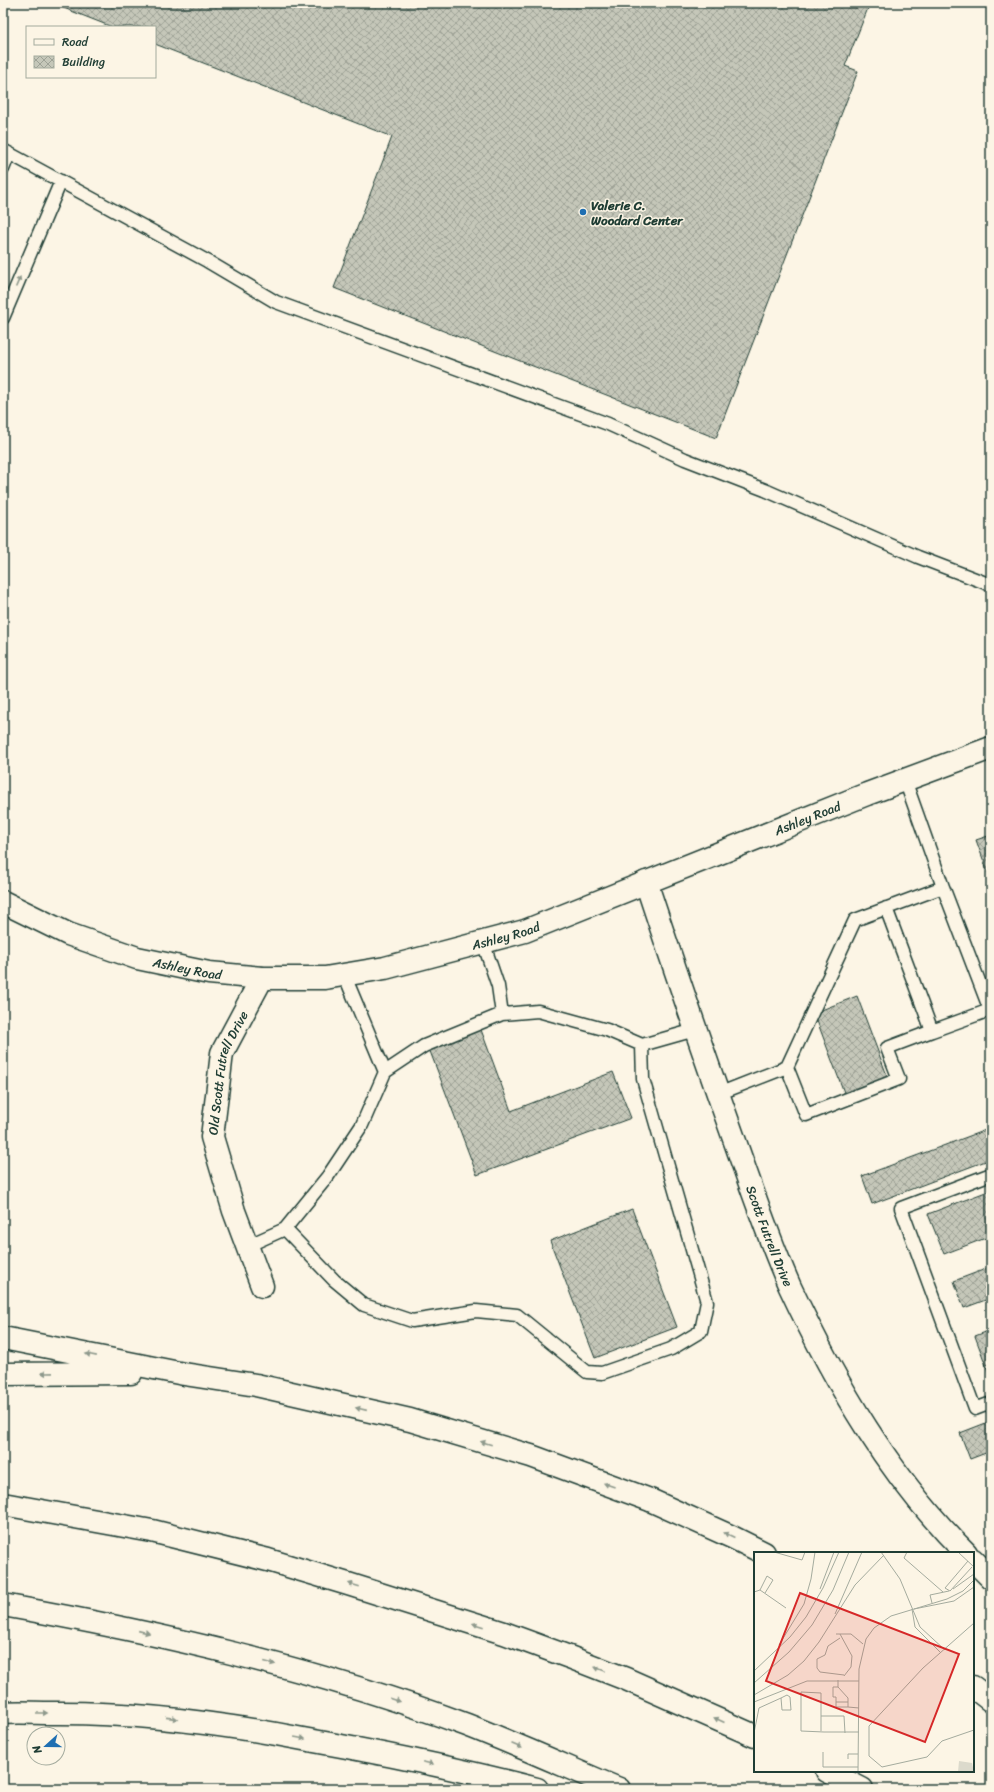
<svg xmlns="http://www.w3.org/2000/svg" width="994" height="1792" viewBox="0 0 994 1792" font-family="Sriracha,sans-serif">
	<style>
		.building { fill: url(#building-cross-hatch); stroke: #1f3d34 }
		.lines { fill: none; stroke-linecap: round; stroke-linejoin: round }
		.service-casing { stroke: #1f3d34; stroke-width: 15 }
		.minor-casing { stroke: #1f3d34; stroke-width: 25 }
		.tertiary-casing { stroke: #1f3d34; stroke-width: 25 }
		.motorway-casing { stroke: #1f3d34; stroke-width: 25 }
		.service { stroke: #fcf5e5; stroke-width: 12 }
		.minor { stroke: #fcf5e5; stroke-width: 22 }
		.tertiary { stroke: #fcf5e5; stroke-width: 22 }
		.motorway { stroke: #fcf5e5; stroke-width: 22 }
		.oneway { fill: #8e998c }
		.poi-dot { fill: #1f6fb2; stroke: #fcf5e5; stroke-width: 1.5 }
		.labels { text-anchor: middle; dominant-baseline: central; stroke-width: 3; stroke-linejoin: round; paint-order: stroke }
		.poi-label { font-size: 13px; font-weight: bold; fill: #1f3d34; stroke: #fcf5e5; text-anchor: start }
		.street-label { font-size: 13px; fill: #1f3d34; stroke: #fcf5e5 }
		.inset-road { fill: none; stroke: #a4ab9e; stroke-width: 1 }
		.view { fill: #d62828; fill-opacity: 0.15; stroke: #d62828; stroke-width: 2 }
		.inset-edge { fill: none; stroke: #1f3d34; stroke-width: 2 }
	</style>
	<defs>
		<pattern id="building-cross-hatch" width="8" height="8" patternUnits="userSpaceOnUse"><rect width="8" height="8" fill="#c5c7b9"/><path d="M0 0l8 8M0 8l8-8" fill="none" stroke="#9fa397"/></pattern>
	</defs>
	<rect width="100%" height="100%" fill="#fcf5e5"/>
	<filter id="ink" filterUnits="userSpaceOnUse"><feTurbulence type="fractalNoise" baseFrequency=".025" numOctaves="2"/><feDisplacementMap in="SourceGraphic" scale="8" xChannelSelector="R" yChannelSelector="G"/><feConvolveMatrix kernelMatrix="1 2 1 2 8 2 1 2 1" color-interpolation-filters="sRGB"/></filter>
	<g filter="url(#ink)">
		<path class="building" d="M 51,3 L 870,3 L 845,66 L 858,71 L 716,438 L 334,288 L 392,137 L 155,44 L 155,27 L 112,27 Z
			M 991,835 L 991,881 L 976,840 Z
			M 857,996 L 888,1078 L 845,1095 L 814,1013 Z
			M 480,1027 L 511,1111 L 613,1072 L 631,1118 L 477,1175 L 428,1046 Z
			M 991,1128 L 991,1159 L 872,1204 L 862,1176 Z
			M 991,1190 L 991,1236 L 944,1254 L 928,1214 Z
			M 632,1209 L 677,1327 L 595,1358 L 550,1241 Z
			M 991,1267 L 991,1298 L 964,1308 L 954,1281 Z
			M 991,1330 L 991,1379 L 975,1336 Z
			M 991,1421 L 991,1451 L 970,1459 L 960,1433 Z"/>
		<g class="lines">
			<g class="service-casing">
				<path id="service" d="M 3,150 L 207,261 L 276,302 L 608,424 L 685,459 L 765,490 L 918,557 L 991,585
					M 3,169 L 9,154
					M 3,318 L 61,181
					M 483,942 L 498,986 L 502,1014
					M 344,974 L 385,1072
					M 932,1031 L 990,1010 L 943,887
					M 787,1067 L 806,1115 L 899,1079 L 887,1048 L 932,1031 L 886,908
					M 718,1094 L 787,1067 L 855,920 L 943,887 L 905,780
					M 991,1174 L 901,1208 L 975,1409 L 991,1403
					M 285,1229 L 334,1280 L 364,1305 L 412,1321 L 476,1311 L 517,1315 L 587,1372 L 602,1373 L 671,1349 L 701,1331 L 707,1302 L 643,1079 L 642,1045
					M 247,1246 L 285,1229 L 328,1176 L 362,1125 L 385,1072 L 424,1046 L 502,1014 L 538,1011 L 607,1030 L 642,1045 L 695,1030"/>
			</g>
			<g class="minor-casing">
				<g id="minor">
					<path id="s1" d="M 262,1286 L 234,1211 L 212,1137 L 222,1053 L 262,978"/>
				</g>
			</g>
			<g class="tertiary-casing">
				<g id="tertiary">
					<path id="s2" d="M 646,882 C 674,967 703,1052 733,1136 C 751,1186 768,1238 790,1287 C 835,1383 890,1478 966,1553"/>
					<path id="s3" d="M 3,902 L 68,934 L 137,958 L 209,973 L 262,978 L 325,978 L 385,968 L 525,931 L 867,794 L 991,748"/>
					<path d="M 973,1560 L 991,1578"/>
				</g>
			</g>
			<g class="motorway-casing">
				<path id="motorway" d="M 3,1338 L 184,1374 L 256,1385 L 410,1420 L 531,1456 L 650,1500 L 732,1537 L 764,1553
					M 3,1374 L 131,1373
					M 3,1504 L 152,1531 L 268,1560 L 348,1584 L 504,1633 L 572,1658 L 626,1679 L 755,1736
					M 3,1605 C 160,1633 317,1669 467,1725 C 518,1745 569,1768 619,1789
					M 973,1687 L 991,1701
					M 3,1713 C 19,1712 35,1713 51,1713 C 136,1712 220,1723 303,1739 C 382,1753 460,1769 537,1789
					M 827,1771 L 862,1789"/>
			</g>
			<use href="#service" class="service"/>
			<use href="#minor" class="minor"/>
			<use href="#tertiary" class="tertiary"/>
			<use href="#motorway" class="motorway"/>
		</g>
		<defs><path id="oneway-solid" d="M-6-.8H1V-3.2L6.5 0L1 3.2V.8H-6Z"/></defs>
		<g class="oneway">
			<use href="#oneway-solid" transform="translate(18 282) rotate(-67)"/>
			<use href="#oneway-solid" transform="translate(91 1355) rotate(-169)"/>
			<use href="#oneway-solid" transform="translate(47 1373) rotate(179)"/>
			<use href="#oneway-solid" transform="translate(361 1409) rotate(-167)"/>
			<use href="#oneway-solid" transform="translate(486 1443) rotate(-164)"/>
			<use href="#oneway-solid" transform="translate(609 1485) rotate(-160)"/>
			<use href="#oneway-solid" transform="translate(729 1535) rotate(-155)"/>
			<use href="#oneway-solid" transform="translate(354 1585) rotate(-163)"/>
			<use href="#oneway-solid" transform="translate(478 1625) rotate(-162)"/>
			<use href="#oneway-solid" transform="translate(144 1632) rotate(13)"/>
			<use href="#oneway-solid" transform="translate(270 1663) rotate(15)"/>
			<use href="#oneway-solid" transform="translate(600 1669) rotate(-159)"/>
			<use href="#oneway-solid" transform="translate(395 1700) rotate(19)"/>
			<use href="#oneway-solid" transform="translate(42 1713)"/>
			<use href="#oneway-solid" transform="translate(172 1718) rotate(6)"/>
			<use href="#oneway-solid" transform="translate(719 1720) rotate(-156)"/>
			<use href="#oneway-solid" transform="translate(300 1738) rotate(10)"/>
			<use href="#oneway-solid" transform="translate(517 1746) rotate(23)"/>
			<use href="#oneway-solid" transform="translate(428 1763) rotate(12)"/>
		</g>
	</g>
	<circle class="poi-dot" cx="583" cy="212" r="4"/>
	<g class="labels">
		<g class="poi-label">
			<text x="591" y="205">Valerie C.<tspan x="591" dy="15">Woodard Center</tspan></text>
		</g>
		<g class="street-label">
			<text stroke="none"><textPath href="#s3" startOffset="845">Ashley Road</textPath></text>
			<text stroke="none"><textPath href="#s3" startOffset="521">Ashley Road</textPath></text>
			<text stroke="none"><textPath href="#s3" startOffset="197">Ashley Road</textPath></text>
			<text stroke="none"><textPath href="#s1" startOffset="224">Old Scott Futrell Drive</textPath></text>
			<text stroke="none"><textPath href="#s2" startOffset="375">Scott Futrell Drive</textPath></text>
		</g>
	</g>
	<g transform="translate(754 1552)">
		<rect width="220" height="220" fill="#fcf5e5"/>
		<path d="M 205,209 L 218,211 L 220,220 L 204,220 Z" fill="#dcdacc"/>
		<path class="inset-road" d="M 20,0 L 48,8 L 51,0M 127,0 L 146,27 L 166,75 L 191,98M 153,0 L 150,6 L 189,40M 204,0 L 220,15M 214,9 L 191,36 L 196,39 L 218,15M 66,37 L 80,0M 199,37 L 220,22M 6,38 L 13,24 L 19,28 L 11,41M 0,40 L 6,38 L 32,56M 178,51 L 176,43 L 195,39M 158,57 L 161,75 L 187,101M 160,57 L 200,49 L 220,35M 81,62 L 108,0M 220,71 L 169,116 L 115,174 L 115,204 L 128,215 L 173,205 L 188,189 L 220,178M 82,82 L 97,82 L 109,92M 86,82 L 98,104 L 97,115 L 90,124M 86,86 L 74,94 L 71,103 L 63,107 L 63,116 L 66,120 L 90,123M 25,93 L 50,52 L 57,27 L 61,0M 0,119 L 36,85 L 52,65 L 69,36 L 85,0M 84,128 L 84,135 L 94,146 L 94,155 L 105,156M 0,131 L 35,100 L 58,73 L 79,38 L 95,0M 84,135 L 79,135 L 79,145 L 82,145 L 82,150 L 94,150M 0,143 L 34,123 L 50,109 L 65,90 L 101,33 L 130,3M 0,150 L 53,129 L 105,129M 82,150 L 82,155 L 94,155M 67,164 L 90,164 L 91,181M 67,179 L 67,141 L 47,140 L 47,179 L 70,180 L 105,180M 0,181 L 5,156 L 27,146 L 33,143 L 36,145 L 37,158 L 28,158 L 27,146M 69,200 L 69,215 L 104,215M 94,207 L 94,202 L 104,202M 104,220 L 105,117 L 112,87 L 120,76 L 137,64 L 193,47 L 209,39 L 220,28"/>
		<path class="view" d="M 46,41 L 205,102 L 171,190 L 12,129 Z"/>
		<rect width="220" height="220" class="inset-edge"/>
	</g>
	<rect width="994" height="1792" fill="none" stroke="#fcf5e5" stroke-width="16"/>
	<rect x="8" y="8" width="978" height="1776" fill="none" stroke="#1f3d34" stroke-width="1.5" filter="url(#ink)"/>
	<rect x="26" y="26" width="130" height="52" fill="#fcf5e5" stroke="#a4ab9e"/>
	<rect x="34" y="39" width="20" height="6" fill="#fcf5e5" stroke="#a4ab9e"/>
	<text x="62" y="46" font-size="12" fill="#1f3d34">Road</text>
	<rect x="34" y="56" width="20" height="12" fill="url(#building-cross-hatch)" stroke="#a4ab9e"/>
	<text x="62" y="66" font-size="12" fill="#1f3d34">Building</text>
	<g transform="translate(46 1746) rotate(249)"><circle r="19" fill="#fcf5e5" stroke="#a4ab9e"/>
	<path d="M0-3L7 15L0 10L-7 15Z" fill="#1f6fb2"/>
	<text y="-6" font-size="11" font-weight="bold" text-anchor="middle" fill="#1f3d34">N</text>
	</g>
</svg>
